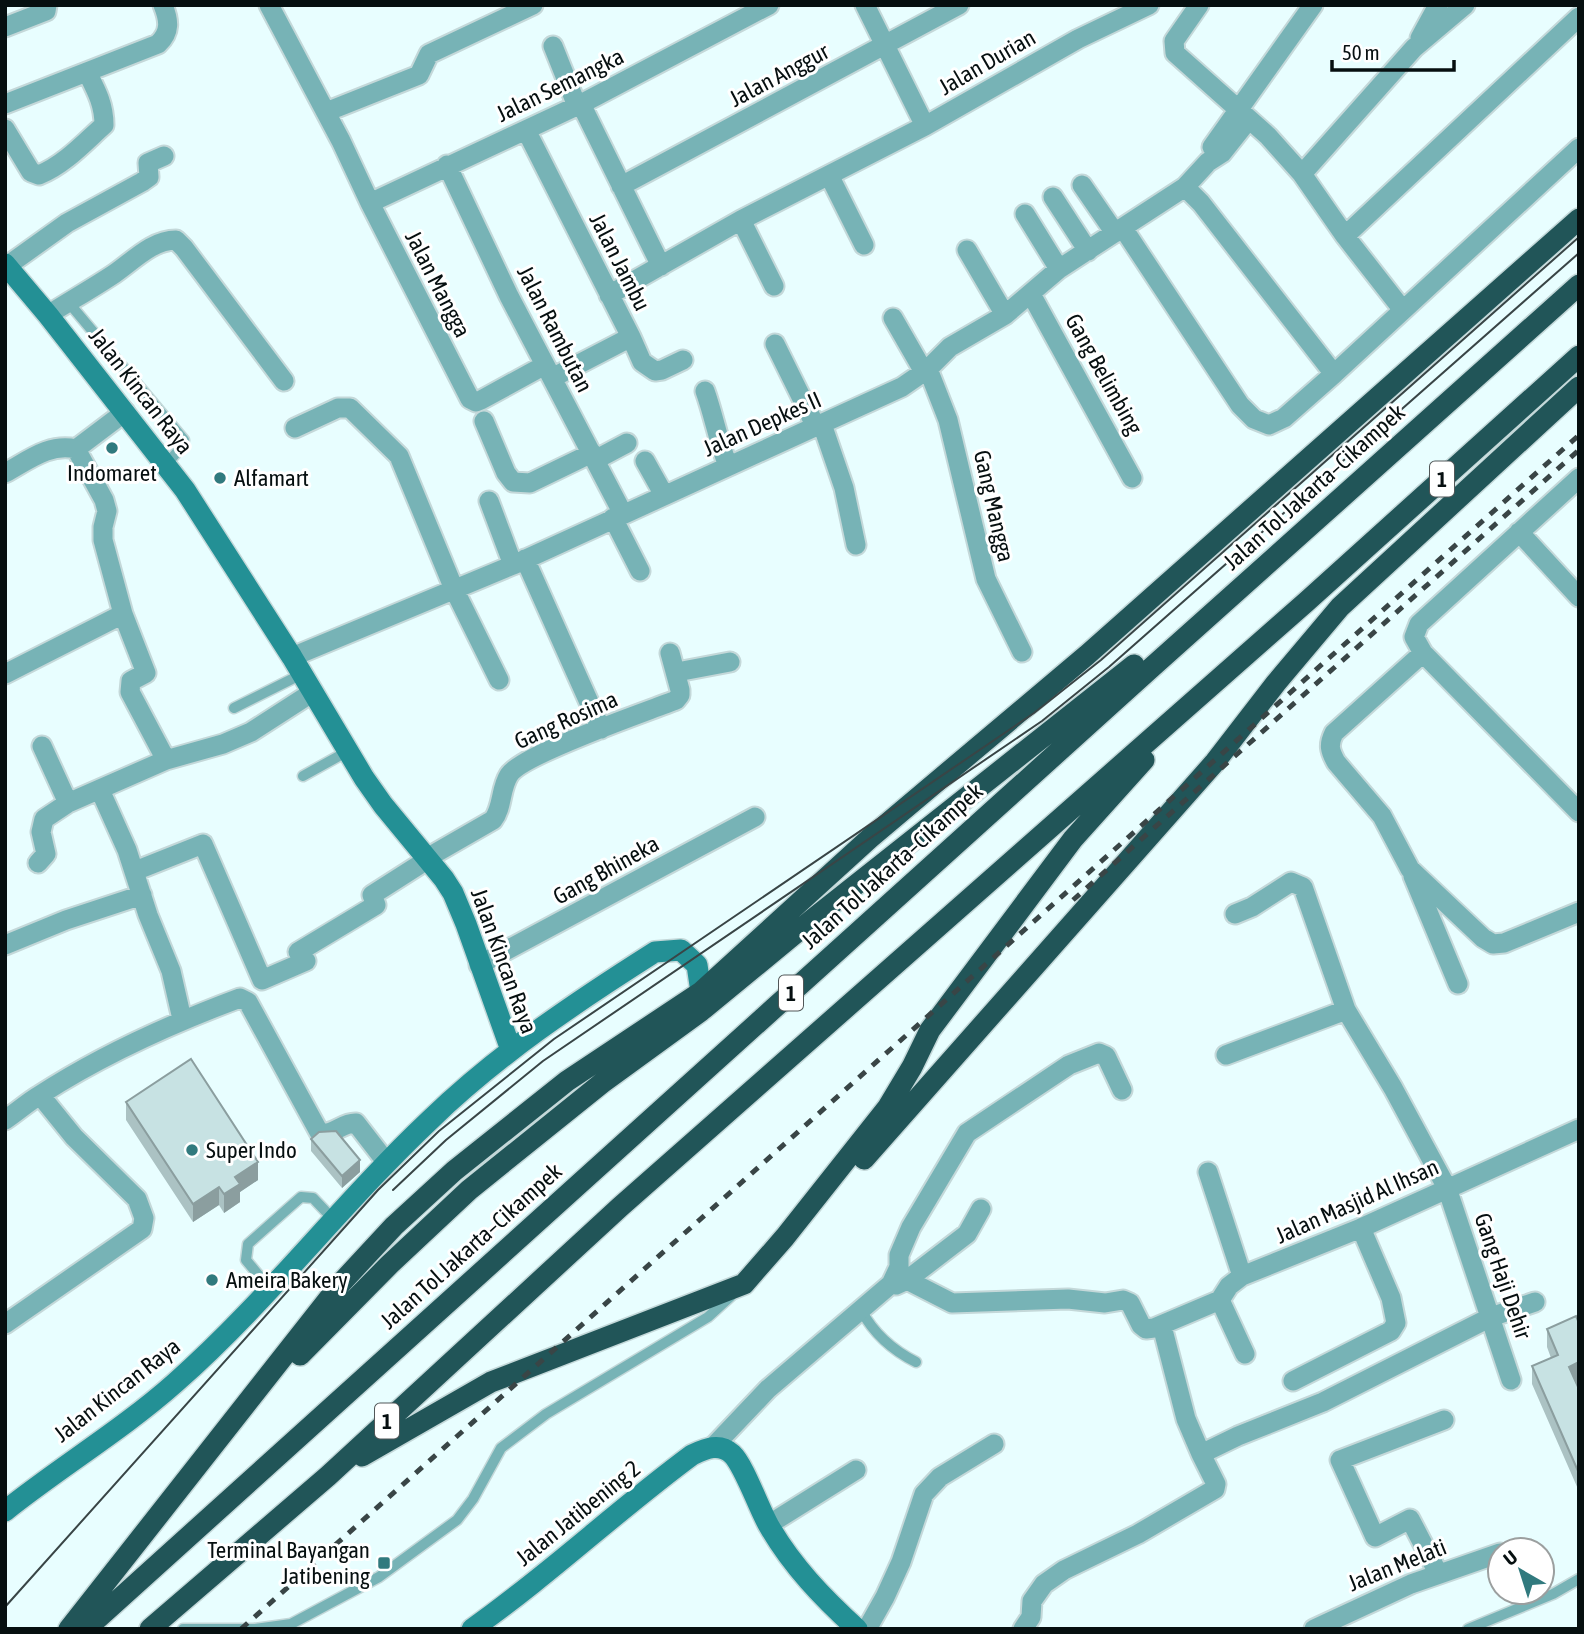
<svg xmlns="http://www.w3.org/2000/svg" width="1584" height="1634" viewBox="0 0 1584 1634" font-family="'Asap Condensed',sans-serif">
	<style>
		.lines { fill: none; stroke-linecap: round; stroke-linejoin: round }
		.lane-casing { stroke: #c4d8d9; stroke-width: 13 }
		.street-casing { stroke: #c4d8d9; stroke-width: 23 }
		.secondary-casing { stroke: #c4d8d9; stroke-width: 24 }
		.highway-casing { stroke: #c4d8d9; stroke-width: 24 }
		.lane { stroke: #77b3b6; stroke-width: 10 }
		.street { stroke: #77b3b6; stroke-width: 19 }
		.secondary { stroke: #239095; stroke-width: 21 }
		.highway { stroke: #215558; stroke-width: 21 }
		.tram { stroke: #394546; stroke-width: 2 }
		.rail { stroke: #394546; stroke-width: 5; stroke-dasharray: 9 9; stroke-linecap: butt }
		.wall { fill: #abc2c3 }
		.shaded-wall { fill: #8b9e9f }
		.building { fill: #c7e2e3; stroke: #8b9e9f; stroke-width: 2 }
		.poi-dot { fill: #317a7e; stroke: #fff; stroke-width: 2.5 }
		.labels { text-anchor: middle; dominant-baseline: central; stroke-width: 6; stroke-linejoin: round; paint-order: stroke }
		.shield { fill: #fff; stroke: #515758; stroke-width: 2 }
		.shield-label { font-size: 21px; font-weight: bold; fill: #060f10 }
		.street-label { font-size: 23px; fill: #060f10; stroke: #fff }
		.poi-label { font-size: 23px; fill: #060f10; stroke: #fff; text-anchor: start }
	</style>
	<rect width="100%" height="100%" fill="#e8feff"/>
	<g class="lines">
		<g class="lane-casing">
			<path id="lane" d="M 69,303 L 184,440 L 183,445 L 166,465
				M 234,708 L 302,674
				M 303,776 L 348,751
				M 270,1289 L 246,1260 L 248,1244 L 301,1197 L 313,1198 L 333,1219
				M 861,1310 C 874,1334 892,1350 916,1362
				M 183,1629 L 254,1629
				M 255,1629 L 291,1624 L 379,1577 L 457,1520 L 473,1499 L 501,1448 L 546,1414 L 708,1317 L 731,1296
				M 1468,1629 L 1553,1594 L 1579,1579"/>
		</g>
		<g class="street-casing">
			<path id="street" d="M 269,5 L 341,141 L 370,203 L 470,399 L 476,402 L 481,400 L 545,365
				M 865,5 L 925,126
				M 1199,5 L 1174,41 L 1175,53 L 1268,136 L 1302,174 L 1345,236 L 1402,309
				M 5,27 L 46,11 L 47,5
				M 1420,38 L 1438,5
				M 553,46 L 577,106
				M 5,104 L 158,44 C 171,32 169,20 163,5
				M 581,104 L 661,266
				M 326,112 L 419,75 L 429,54 L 533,5
				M 5,129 L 31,172 L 39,175 C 64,165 84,143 104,125 C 104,104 96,90 87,72
				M 526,130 L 631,337 L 552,378
				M 1212,147 L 1313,5
				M 447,165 L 509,296 L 623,514
				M 1302,174 L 1414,48 L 1465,5
				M 829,175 L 864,245
				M 1082,185 L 1115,233
				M 621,186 L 959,5
				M 1185,187 L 1201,203 L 1334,374
				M 1053,197 L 1088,251
				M 370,203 L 581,104 L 769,5
				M 1025,214 L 1059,269
				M 741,220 L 774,286
				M 1123,228 L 1240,405 L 1254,419 L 1269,425 L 1284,418 L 1334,374 L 1579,148
				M 1345,236 L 1579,17
				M 967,250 L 1005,315
				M 7,266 L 67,223 L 142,182 L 149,177 L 148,163 L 164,156
				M 1031,294 L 1132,478
				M 609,295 L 741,220 L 925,126 L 1078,39 L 1149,5
				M 48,315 C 70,301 93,288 114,274 C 133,261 152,240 176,240 L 184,248 L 284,381
				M 893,318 L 924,372
				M 631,337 L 642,362 L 655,371 L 662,370 L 683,360
				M 775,344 L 816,427
				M 928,369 L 948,420 L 986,579 L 1022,652
				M 705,391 C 714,416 718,441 728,466
				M 484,421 L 506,473 L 513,482 L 530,483 L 592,453
				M 822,424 L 844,488 L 856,545
				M 295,428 L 338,408 L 350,408 L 399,456 L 454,589 L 499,680
				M 76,449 L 104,500 L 107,511 L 103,527 L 103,540 L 123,614 L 146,673 L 131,681 L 130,692 L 166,760 L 223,744 L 251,732 L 313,692
				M 595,460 L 627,443
				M 645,461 L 664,495
				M 5,473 C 29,460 49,443 76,449 L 125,412
				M 1579,478 L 1419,624 L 1414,637 L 1423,653 L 1334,733 C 1328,745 1330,751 1336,762 L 1382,816 L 1410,869 L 1483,938 L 1493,944 L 1504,943 L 1579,912
				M 489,501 L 513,565
				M 613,518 L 640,571
				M 1519,532 L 1579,597
				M 525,559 L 601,729
				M 1423,653 L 1579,812
				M 292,657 L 513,565 L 902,387 L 928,369 L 950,347 L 1005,315 L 1059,269 L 1185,187 L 1208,162 L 1222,153 L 1249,119
				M 677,672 L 730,662
				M 5,674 L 123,614
				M 42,746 L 68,803 L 166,760
				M 100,790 L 127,850 L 148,915 L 171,971 L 182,1019
				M 427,858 L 493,820 C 503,807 500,789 509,775 C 522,754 646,712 676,700 L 680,695 L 680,690 L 670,653
				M 38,863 L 46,854 L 41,832 L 44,819 L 68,803
				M 135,871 L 203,844 L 262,980 L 306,961 L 298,952 L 376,905 L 372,895 L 419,865
				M 1413,876 L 1458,984
				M 1235,914 L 1252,907 L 1291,882 L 1303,887 L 1346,1010 L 1393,1088 L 1447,1188 L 1511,1380
				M 5,945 L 66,920 L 142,895
				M 479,965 L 755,817
				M 1226,1055 L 1346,1010
				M 5,1120 C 17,1112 28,1102 40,1095 C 100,1056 173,1023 240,998 L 248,1002 L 319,1132 C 333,1137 342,1122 356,1123 L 387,1163
				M 1208,1172 L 1242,1276
				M 907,1280 L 967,1234 L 981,1209
				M 891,1284 L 896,1285 L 907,1280 L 952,1303 L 1068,1299 L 1105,1303 L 1123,1300 L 1130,1303 L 1141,1325 L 1146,1329 L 1154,1328 L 1220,1300 L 1229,1286 L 1242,1276 L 1361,1228 L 1579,1129
				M 1220,1300 L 1245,1354
				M 5,1324 L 142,1229 L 144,1218 L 137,1199 L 74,1137 L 40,1095
				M 1162,1326 L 1186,1419 L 1201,1454 L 1238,1436 L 1323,1402 L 1491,1317 L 1535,1302
				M 1293,1381 L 1391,1331 L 1396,1323 L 1391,1298 L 1361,1228
				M 713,1447 L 768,1389 L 891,1284 L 899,1267 L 899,1255 L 911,1227 L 967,1133 L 1069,1065 L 1099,1053 L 1106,1056 L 1122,1090
				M 768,1525 L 856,1470
				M 1438,1573 L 1410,1519 L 1375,1537 L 1340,1460 L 1444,1420
				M 867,1629 L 885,1597 L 901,1562 L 924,1494 L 940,1477 L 994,1444
				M 1023,1629 L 1031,1617 L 1032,1601 L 1044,1584 L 1064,1570 L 1138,1534 L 1215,1489 L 1216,1484 L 1201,1454
				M 1314,1629 L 1411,1584 L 1500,1553"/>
		</g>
		<g class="secondary-casing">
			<path id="secondary" d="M 5,264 L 48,315 L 185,490 L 292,657 L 364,778 L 383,805 L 444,879 L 453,893 L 466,924 L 511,1050
				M 5,1511 C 60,1467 122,1430 175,1383 C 267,1302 341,1204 430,1120 C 497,1055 576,1002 655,952 L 681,950 L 697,965 L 701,992
				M 472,1629 C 549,1575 616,1511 692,1455 C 705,1449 719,1442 732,1454 C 744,1465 759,1509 769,1526 C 792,1566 823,1598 857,1629"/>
		</g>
		<g class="highway-casing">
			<path id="highway" d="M 864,1159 L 1215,762 L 1276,683 L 1340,607 L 1579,387
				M 300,1355 L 389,1265 L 469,1190 L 602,1083 L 701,1011 L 814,918 L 1134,665
				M 362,1456 L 491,1382 L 744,1284 L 785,1237 L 888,1107 L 912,1067 L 930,1030 L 1073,839 L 1144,760
				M 69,1629 L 342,1282 L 394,1226 L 454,1171 L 567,1081 L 701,992 L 870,838 L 1087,655 L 1579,219
				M 86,1629 L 1151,668 L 1579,285
				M 150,1629 L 328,1476 L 620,1207 L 1306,602 L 1579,356"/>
		</g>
		<use href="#lane" class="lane"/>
		<use href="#street" class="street"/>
		<use href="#secondary" class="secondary"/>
		<use href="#highway" class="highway"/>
		<path class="tram" d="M 393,1190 L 446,1140 L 543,1061 L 1042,721 L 1109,667 L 1579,253
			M 5,1607 L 378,1190 L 439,1131 L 554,1039 L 1034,713 L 1101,660 L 1579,237"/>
		<path class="rail" d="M 1073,900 L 1579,450
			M 241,1629 L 1579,435"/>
	</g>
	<path class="wall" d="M 126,1102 L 258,1180 L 240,1192 L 240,1202 L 224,1213 L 219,1205 L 193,1222 L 126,1120 Z
		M 311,1139 L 360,1172 L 342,1188 L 311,1151 Z
		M 1547,1329 L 1579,1389 L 1578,1489 L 1532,1384 L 1532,1366 L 1551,1358 L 1547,1347 Z"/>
	<path class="shaded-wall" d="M 360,1160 L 360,1172 L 342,1188 L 342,1176 Z
		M 258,1162 L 258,1180 L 240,1192 L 240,1202 L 224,1213 L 224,1194 L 235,1177 Z
		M 219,1187 L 219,1205 L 193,1222 L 193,1204 Z
		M 1579,1362 L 1579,1381 L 1569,1385 L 1569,1367 Z"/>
	<path class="building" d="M 191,1059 L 258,1162 L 235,1177 L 240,1184 L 224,1194 L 219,1187 L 193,1204 L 126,1102 Z
		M 336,1131 L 360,1160 L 342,1176 L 311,1139 L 319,1132 Z
		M 1576,1316 L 1579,1323 L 1579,1362 L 1569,1367 L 1579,1389 L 1578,1471 L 1532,1366 L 1558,1355 L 1547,1329 Z"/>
	<g class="poi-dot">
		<circle cx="112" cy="448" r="7"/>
		<circle cx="220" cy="478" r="7"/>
		<circle cx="192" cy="1150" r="7"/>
		<circle cx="212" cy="1280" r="7"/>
		<rect x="377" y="1556" width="14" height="14" rx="3.5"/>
	</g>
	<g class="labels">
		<g class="shield">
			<rect x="1430" y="461.5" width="24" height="35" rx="5"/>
			<rect x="779" y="975.5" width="24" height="35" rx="5"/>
			<rect x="375" y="1403.5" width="24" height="35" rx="5"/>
		</g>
		<g class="shield-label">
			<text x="1442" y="479">1</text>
			<text x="791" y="993">1</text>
			<text x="387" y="1421">1</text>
		</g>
		<g class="street-label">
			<text transform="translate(987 62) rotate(-30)">Jalan Durian</text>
			<text transform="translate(779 75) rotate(-28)">Jalan Anggur</text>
			<text transform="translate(560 85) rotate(-26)">Jalan Semangka</text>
			<text transform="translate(620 262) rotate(63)">Jalan Jambu</text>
			<text transform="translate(438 284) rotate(63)">Jalan Mangga</text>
			<text transform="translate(555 329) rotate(63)">Jalan Rambutan</text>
			<text transform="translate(1104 374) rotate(61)">Gang Belimbing</text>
			<text transform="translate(141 391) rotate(52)">Jalan Kincan Raya</text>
			<text transform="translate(762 424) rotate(-24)">Jalan Depkes II</text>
			<text transform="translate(1314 487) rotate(-42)">Jalan Tol Jakarta–Cikampek</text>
			<text transform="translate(994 506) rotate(77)">Gang Mangga</text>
			<text transform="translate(566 720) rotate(-24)">Gang Rosima</text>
			<text transform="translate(892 866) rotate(-42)">Jalan Tol Jakarta–Cikampek</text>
			<text transform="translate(606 870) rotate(-29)">Gang Bhineka</text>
			<text transform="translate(504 961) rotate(70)">Jalan Kincan Raya</text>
			<text transform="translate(1357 1201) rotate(-24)">Jalan Masjid Al Ihsan</text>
			<text transform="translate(471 1246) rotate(-42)">Jalan Tol Jakarta–Cikampek</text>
			<text transform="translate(1503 1276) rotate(71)">Gang Haji Dehir</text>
			<text transform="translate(117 1390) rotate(-38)">Jalan Kincan Raya</text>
			<text transform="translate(578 1513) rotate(-39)">Jalan Jatibening 2</text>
			<text transform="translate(1397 1565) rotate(-22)">Jalan Melati</text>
		</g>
		<g class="poi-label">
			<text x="112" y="473" text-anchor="middle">Indomaret</text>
			<text x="234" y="478">Alfamart</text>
			<text x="206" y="1150">Super Indo</text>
			<text x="226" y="1280">Ameira Bakery</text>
			<text x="370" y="1550" text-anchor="end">Terminal Bayangan<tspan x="370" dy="26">Jatibening</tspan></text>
		</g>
	</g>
	<rect width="1584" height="1634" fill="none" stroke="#060f10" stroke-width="14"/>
	<g transform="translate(1521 1571) rotate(321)"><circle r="33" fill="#ffffff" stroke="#9b9f9f" stroke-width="2"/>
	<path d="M0-5L12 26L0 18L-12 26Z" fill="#317a7e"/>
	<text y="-10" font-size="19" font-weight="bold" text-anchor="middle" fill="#060f10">U</text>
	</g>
	<path d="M1332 60v10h122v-10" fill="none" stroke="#060f10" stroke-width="3.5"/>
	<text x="1342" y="60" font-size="21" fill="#060f10" stroke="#ffffff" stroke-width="5" paint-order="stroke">50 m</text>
</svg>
